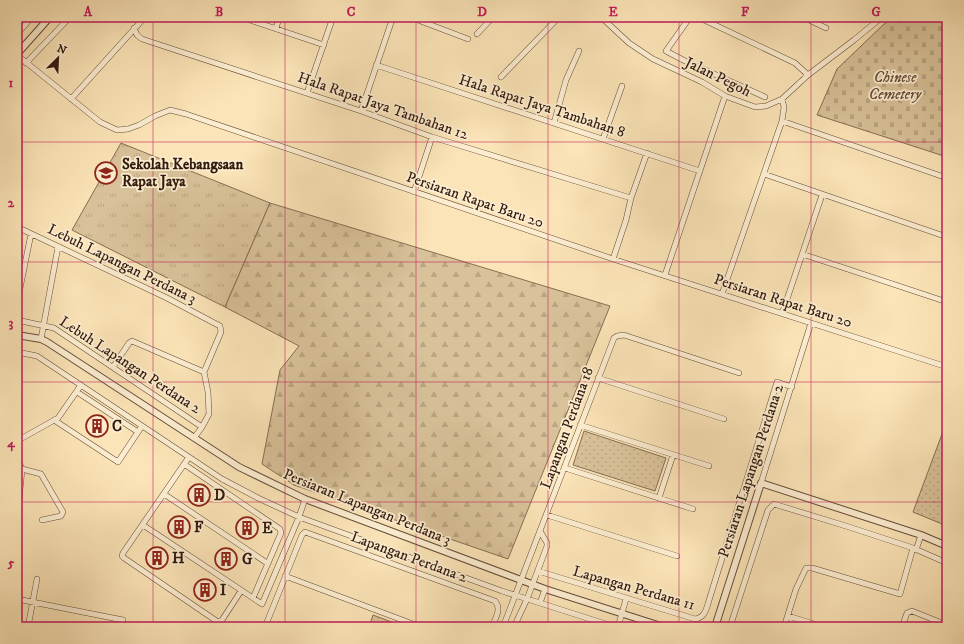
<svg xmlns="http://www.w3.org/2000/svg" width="964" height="644" viewBox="0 0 964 644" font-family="'IM FELL DW Pica',serif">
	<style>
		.grass { fill: url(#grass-tufts); stroke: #866e54 }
		.forest { fill: url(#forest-firs); stroke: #866e54 }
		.cemetery { fill: url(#cemetery-stones); stroke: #866e54 }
		.park { fill: url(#park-dots); stroke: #866e54 }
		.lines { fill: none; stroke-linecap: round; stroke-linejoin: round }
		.minor-casing { stroke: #644c38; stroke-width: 6 }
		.tertiary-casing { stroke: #644c38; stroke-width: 8 }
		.minor { stroke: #fcedd0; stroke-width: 5 }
		.tertiary { stroke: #fcedd0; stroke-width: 6 }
		.grid { fill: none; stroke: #c2185b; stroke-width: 1; stroke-opacity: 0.55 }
		.labels { text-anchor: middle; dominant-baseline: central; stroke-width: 3.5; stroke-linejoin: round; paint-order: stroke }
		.street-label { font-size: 15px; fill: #321a0e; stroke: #fcedd0 }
		.park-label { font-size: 15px; font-style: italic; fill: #644c38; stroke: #fcedd0 }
		.poi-label { font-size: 15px; font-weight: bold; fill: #321a0e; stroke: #fcedd0; text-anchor: start }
		.neatline { fill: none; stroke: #c2185b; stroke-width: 1.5 }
		.grid-label { font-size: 13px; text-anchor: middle; font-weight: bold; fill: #c2185b }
	</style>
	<defs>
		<pattern id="grass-tufts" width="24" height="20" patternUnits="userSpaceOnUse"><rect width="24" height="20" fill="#d9c29a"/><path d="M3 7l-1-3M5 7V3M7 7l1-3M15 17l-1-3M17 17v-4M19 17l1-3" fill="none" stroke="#bba684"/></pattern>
		<pattern id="forest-firs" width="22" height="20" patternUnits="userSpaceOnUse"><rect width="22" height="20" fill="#d9c29a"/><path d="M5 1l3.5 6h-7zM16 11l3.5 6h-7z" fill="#bba684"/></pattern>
		<pattern id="cemetery-stones" width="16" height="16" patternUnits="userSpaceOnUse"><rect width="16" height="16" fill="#d9c29a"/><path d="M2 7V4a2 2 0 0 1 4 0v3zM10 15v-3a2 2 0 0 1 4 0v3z" fill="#bba684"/></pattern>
		<pattern id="park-dots" width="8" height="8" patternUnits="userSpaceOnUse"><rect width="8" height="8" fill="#d9c29a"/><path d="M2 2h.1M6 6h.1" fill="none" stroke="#bba684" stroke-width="1.8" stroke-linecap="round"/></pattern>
	</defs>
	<rect width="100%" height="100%" fill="#fbe4b7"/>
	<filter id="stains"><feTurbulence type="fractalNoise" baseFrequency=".005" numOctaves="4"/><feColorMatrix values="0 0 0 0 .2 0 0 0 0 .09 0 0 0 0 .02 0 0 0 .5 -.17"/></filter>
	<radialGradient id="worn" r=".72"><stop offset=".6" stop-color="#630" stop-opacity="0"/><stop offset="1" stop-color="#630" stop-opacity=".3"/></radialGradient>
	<path class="grass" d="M 121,143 L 270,203 L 225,307 L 72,230 Z"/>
	<path class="forest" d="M 270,203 L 610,306 L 508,559 L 294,485 L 262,464 L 280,370 L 299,346 L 225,307 Z"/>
	<path class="cemetery" d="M 894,17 L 947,17 L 947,157 L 817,115 L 837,69 L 883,25 Z"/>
	<path class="park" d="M 945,426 L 947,427 L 947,526 L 913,512 Z
		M 584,431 L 666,458 L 655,491 L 573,465 Z
		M 373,615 L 405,627 L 369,627 Z"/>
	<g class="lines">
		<g class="minor-casing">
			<path id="minor" d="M 241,17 L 324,45
				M 410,17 L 468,39
				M 601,17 L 629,43 L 653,59 L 702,82 L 725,96 L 755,107 L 766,106 L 782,99 L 808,75 L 854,40 L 882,17
				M 690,17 L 666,51 L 683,60 L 765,97
				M 698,17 L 795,63 L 808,75
				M 803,17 L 826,28
				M 134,28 L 137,35 L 142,39 L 361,111 L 432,137 L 631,198
				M 276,29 L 279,17
				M 17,34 L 32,17
				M 477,34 L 493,17
				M 17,55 L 100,122 L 117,130 L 128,129 L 139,125 L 155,116 L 170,110 L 186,114 L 613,259 L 947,367
				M 26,63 L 70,17
				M 376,65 L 700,171
				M 501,77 L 559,17
				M 307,93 L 333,17
				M 71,99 L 145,17
				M 361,111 L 393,17
				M 782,121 L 947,178
				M 554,123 L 566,80 L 579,51
				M 603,139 L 622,86
				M 764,174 L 947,237
				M 414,192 L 432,137
				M 17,227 L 167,298 L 220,326 L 221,332 L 204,372 L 208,392 L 209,414 L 202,427 L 194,438
				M 802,254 L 947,302
				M 613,259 L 626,220 L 631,198 L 647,153
				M 665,275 L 725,96
				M 722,294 L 782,121 L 784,107 L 782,99
				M 17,303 L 31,234
				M 782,314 L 822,195
				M 17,320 L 54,328 L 202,427
				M 41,339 L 58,247
				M 17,352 L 37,356 L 222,479 L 258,498 L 299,517 L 502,591 L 540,603
				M 113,367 L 129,343 L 132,341 L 204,372
				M 598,378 L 724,419
				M 77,392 L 138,432
				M 54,420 L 118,462 L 142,426
				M 580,425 L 709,466
				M 17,441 L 58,418 L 81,385
				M 189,457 L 123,553 L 122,556 L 124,558 L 218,622 L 222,620 L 241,591
				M 17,458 L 22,469 L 18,511
				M 184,464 L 280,529 L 281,533 L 253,598
				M 565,468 L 693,509
				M 22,469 L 41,474 L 63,512 L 61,516 L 42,520
				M 761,483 L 811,323
				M 164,494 L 267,563
				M 659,498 L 673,455
				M 547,515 L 677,556
				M 143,525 L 262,604 L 299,517 L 305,499
				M 916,550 L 921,535
				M 538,571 L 695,619 C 706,618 707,606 710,597 L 777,382 L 792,387
				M 285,576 L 421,627
				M 545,589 L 540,603 L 615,627
				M 17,599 L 123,620
				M 788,616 L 824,627
				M 266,624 L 275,627
				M 28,627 L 37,579
				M 265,627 L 302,535 L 305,532 L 495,601 C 502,609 495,619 492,627
				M 503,627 L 614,338 L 617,336 L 624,335 L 739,373
				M 514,627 L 527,599 L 547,546 L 547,543 L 540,531
				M 618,627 L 626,599
				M 730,627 L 768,510 L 774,504 L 849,527 L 913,548 L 947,563
				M 784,627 L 796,589 L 806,568 L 812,568 L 900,594 L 913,548
				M 902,627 L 907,613 L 912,611 L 947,625"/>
		</g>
		<g class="tertiary-casing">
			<path id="tertiary" d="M 17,54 L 50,17
				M 17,335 L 41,339 L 47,342 L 239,467 L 305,499 L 545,589 L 664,627
				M 715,627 L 761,483 L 921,535 L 947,546"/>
		</g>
		<use href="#minor" class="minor"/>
		<use href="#tertiary" class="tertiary"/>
	</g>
	<path class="grid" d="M 153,17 L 153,627M 285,17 L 285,627M 416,17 L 416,627M 548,17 L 548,627M 679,17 L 679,627M 811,17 L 811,627M 17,142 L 947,142M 17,262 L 947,262M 17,382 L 947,382M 17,502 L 947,502"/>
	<defs>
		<g id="school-ring" transform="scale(1.15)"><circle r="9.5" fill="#fcedd0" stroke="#8f2418" stroke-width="1.5"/><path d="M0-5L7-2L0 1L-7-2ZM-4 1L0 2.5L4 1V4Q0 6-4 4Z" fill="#8f2418"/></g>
		<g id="building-ring" transform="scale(1.15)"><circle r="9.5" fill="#fcedd0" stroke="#8f2418" stroke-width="1.5"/><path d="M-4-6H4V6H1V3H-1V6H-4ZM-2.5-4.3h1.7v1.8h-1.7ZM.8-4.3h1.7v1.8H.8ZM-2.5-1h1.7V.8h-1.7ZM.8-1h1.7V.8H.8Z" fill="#8f2418"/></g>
	</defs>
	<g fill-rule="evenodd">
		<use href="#school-ring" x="106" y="173"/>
		<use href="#building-ring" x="97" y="426"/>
		<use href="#building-ring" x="199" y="495"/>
		<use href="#building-ring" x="179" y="527"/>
		<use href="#building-ring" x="247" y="528"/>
		<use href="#building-ring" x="157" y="558"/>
		<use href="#building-ring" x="226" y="559"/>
		<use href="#building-ring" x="205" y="590"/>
	</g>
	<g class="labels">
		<g class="street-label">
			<text transform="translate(718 77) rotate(26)">Jalan Pegoh</text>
			<text transform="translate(383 106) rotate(19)">Hala Rapat Jaya Tambahan 12</text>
			<text transform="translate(542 106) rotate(18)">Hala Rapat Jaya Tambahan 8</text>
			<text transform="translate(475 200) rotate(19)">Persiaran Rapat Baru 20</text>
			<text transform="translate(122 264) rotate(26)">Lebuh Lapangan Perdana 3</text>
			<text transform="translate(783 301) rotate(18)">Persiaran Rapat Baru 20</text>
			<text transform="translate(130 365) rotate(33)">Lebuh Lapangan Perdana 2</text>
			<text transform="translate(567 428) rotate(-70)">Lapangan Perdana 18</text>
			<text transform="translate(751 471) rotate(-72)">Persiaran Lapangan Perdana 2</text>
			<text transform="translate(367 507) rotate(22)">Persiaran Lapangan Perdana 3</text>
			<text transform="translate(409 557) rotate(20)">Lapangan Perdana 2</text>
			<text transform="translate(634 588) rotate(16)">Lapangan Perdana 11</text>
		</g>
		<g class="park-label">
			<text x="895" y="77">Chinese<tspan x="895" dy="17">Cemetery</tspan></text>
		</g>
		<g class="poi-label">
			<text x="122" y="164">Sekolah Kebangsaan<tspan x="122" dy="17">Rapat Jaya</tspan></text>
			<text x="112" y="426">C</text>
			<text x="214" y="495">D</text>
			<text x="194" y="527">F</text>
			<text x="262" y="528">E</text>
			<text x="172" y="558">H</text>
			<text x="242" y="559">G</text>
			<text x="220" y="590">I</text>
		</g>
	</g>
	<rect width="964" height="644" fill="none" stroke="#fbe4b7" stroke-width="44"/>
	<g transform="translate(58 58) rotate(24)" stroke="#fcedd0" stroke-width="3" paint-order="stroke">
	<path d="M0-3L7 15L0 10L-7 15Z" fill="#321a0e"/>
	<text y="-6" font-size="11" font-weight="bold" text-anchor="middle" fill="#321a0e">N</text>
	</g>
	<rect x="22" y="22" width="920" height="600" class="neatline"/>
	<g class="grid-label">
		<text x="88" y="16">A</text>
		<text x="219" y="16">B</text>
		<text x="351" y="16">C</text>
		<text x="482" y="16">D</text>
		<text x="613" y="16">E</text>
		<text x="745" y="16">F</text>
		<text x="876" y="16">G</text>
		<text x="11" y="87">1</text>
		<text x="11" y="207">2</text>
		<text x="11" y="327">3</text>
		<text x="11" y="447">4</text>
		<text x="11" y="567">5</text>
	</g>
	<rect width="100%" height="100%" filter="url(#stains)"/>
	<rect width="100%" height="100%" fill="url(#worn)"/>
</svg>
